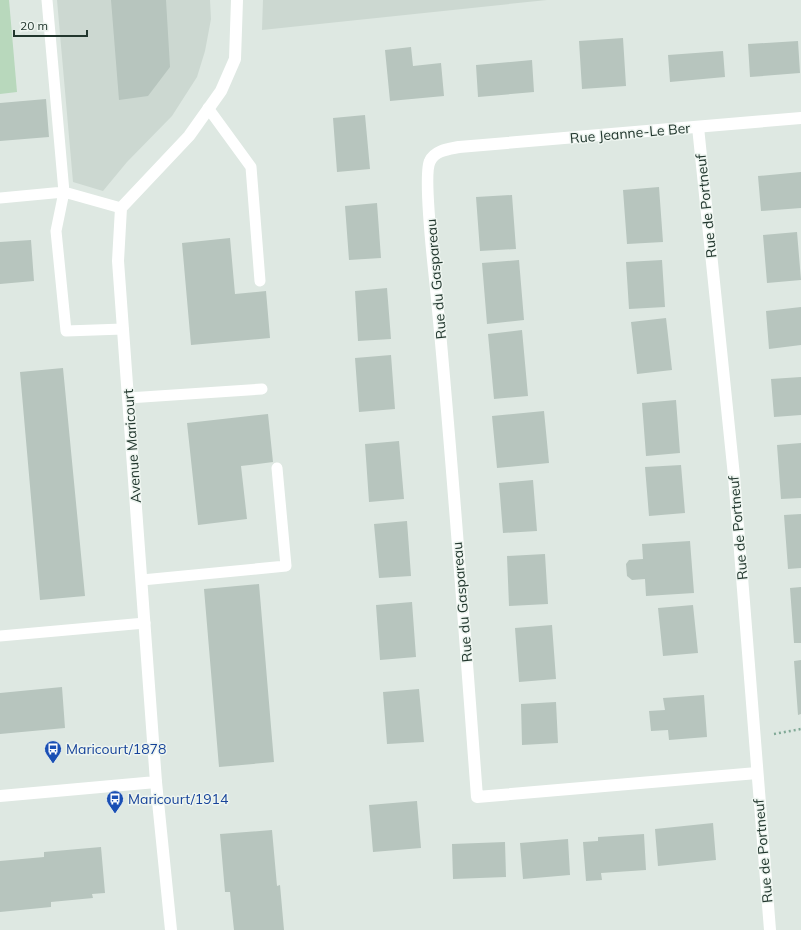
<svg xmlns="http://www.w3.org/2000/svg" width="801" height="930" viewBox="0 0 801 930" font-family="Mulish,sans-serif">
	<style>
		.built { fill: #ccd8d1 }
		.green { fill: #b8d8bc }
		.building { fill: #b7c5be }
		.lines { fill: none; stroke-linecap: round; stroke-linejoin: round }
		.path { stroke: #81a997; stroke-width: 2.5; stroke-dasharray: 2 3; stroke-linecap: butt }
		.service { stroke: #fff; stroke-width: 11 }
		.minor { stroke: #fff; stroke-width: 12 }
		.tertiary { stroke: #fff; stroke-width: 12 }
		.labels { text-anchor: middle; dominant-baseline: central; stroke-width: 3; stroke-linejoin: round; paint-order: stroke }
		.street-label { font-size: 14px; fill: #21362d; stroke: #eef5f0 }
		.transit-label { font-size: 14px; fill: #164399; stroke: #eef5f0; text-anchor: start }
	</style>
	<rect width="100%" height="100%" fill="#dee8e2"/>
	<path class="built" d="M 57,0 L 210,0 L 211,19 L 205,51 L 197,77 L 172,116 L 127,162 L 103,191 L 73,182 Z
		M 263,0 L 547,0 L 262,30 Z"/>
	<path class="green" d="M 0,0 L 9,0 L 17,92 L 0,94 Z"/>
	<path class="building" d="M 111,0 L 166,0 L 170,67 L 148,96 L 119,100 Z
		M 623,38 L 626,86 L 582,89 L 579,41 Z
		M 798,41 L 800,73 L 750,77 L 748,44 Z
		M 411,47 L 413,66 L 441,63 L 444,96 L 390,101 L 385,50 Z
		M 723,51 L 725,77 L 670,82 L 668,55 Z
		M 532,60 L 534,92 L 478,97 L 476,65 Z
		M 46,99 L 49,137 L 0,141 L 0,103 Z
		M 365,115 L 370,169 L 337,172 L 333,118 Z
		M 801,172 L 801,208 L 761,211 L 758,176 Z
		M 659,187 L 663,242 L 627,244 L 623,190 Z
		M 512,195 L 516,249 L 480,251 L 476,197 Z
		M 377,203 L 381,258 L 349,260 L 345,206 Z
		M 797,232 L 801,280 L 767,283 L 763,235 Z
		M 230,238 L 235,294 L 266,291 L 270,338 L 191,345 L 182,243 Z
		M 31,240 L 34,281 L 0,284 L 0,242 Z
		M 519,260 L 524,320 L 487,324 L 482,263 Z
		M 662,260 L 665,307 L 629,309 L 626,262 Z
		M 387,288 L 391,339 L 358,341 L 355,291 Z
		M 801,307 L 801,345 L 769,349 L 766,311 Z
		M 666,318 L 672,370 L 637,374 L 631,322 Z
		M 522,330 L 528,396 L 494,399 L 488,334 Z
		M 391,355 L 395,409 L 359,412 L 355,358 Z
		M 63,368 L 85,596 L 40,600 L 20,372 Z
		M 801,377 L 801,415 L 774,417 L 771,379 Z
		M 676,400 L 680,453 L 646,456 L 642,403 Z
		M 544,411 L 549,463 L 497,468 L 492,416 Z
		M 268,414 L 273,462 L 241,466 L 247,519 L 198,525 L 187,423 Z
		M 399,441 L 404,499 L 369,502 L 365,444 Z
		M 801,443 L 801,498 L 781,499 L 777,445 Z
		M 681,465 L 685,513 L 649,516 L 645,467 Z
		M 533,480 L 537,531 L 503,533 L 499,483 Z
		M 801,514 L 801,568 L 788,569 L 784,515 Z
		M 407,521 L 411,576 L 379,578 L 374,524 Z
		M 690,541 L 694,593 L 646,596 L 645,579 L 632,580 L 627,576 L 626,564 L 629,560 L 643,559 L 642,544 Z
		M 545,554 L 548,604 L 509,606 L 507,556 Z
		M 259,584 L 274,762 L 219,767 L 204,589 Z
		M 801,587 L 801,643 L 794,643 L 790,588 Z
		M 412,602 L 416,657 L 380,660 L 376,605 Z
		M 693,605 L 698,653 L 663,656 L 658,608 Z
		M 552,625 L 556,679 L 519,682 L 515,628 Z
		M 801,660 L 801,714 L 798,715 L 794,661 Z
		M 62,687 L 65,728 L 0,734 L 0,693 Z
		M 419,689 L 424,742 L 387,744 L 383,692 Z
		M 704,695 L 707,737 L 669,740 L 668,730 L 651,731 L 649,711 L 665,710 L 663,698 Z
		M 556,702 L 558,743 L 522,745 L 521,704 Z
		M 417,801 L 421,848 L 373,852 L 369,805 Z
		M 713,823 L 716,860 L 658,866 L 655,829 Z
		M 272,830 L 277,886 L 280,885 L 284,930 L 234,930 L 230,892 L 225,892 L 220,834 Z
		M 644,834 L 646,870 L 601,873 L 602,880 L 586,881 L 583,842 L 598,841 L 598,837 Z
		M 568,839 L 570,875 L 523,879 L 520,843 Z
		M 505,842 L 506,877 L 453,879 L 452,844 Z
		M 101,847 L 105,893 L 92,894 L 93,898 L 51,902 L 51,907 L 0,912 L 0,861 L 44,857 L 44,852 Z"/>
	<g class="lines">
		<path class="path" d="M 774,734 L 801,729"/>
		<path class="service" d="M 47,0 L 64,192 L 56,231 L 66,331 L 123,329
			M 208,108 L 251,167 L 260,281
			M 0,198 L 64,192 L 121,208
			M 128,398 L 262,389
			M 142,580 L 286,566 L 277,468
			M 0,636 L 145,623"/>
		<path class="minor" d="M 698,127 L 734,476 L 770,930
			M 757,773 L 477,797 C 464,625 452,451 435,279 C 433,260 423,173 430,161 C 435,150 449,149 459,147 L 801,118
			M 156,782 L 171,930"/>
		<path class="tertiary" d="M 0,796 L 156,782 L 118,261 L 121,208 L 189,136 L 221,91 L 235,59 L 237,0"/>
	</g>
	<defs>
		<g id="bus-pin" transform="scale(0.9)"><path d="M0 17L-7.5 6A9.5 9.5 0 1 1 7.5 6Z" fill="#1a4fb4" stroke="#eef5f0"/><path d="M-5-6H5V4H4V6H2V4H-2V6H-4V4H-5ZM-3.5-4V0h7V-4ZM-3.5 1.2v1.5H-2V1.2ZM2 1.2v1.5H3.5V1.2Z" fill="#fff"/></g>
	</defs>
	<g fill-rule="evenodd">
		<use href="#bus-pin" x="53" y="749"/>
		<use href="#bus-pin" x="115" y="799"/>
	</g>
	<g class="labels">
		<g class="street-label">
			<text transform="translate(630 133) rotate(-5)">Rue Jeanne-Le Ber</text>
			<text transform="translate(706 206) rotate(-96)">Rue de Portneuf</text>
			<text transform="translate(436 279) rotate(-95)">Rue du Gaspareau</text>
			<text transform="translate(132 446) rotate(-94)">Avenue Maricourt</text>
			<text transform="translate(738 528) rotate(-95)">Rue de Portneuf</text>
			<text transform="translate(462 602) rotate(-95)">Rue du Gaspareau</text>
			<text transform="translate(763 851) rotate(-95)">Rue de Portneuf</text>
		</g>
		<g class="transit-label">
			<text x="66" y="749">Maricourt/1878</text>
			<text x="128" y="799">Maricourt/1914</text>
		</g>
	</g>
	<path d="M14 30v6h73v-6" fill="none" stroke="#21362d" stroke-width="2"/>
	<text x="20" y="30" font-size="12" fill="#21362d" stroke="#eef5f0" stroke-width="3" paint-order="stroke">20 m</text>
</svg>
